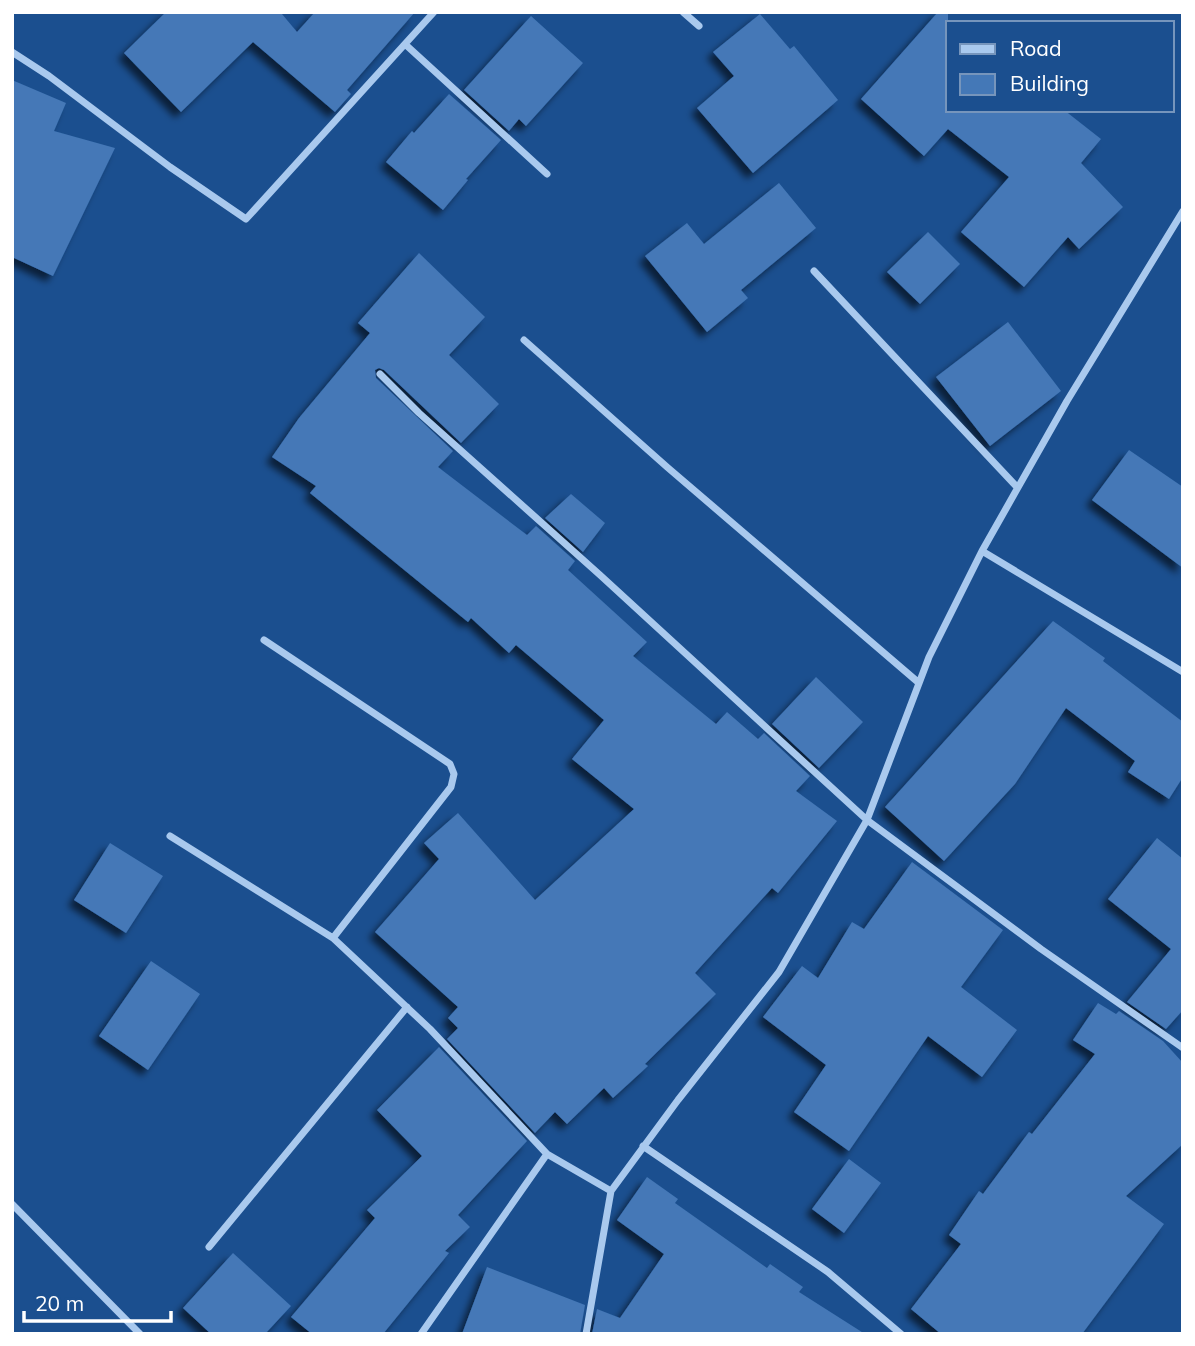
<svg xmlns="http://www.w3.org/2000/svg" width="1195" height="1346" viewBox="0 0 1195 1346" font-family="Mulish,sans-serif">
	<style>
		.building { fill: #4478b7; filter: url(#shadow) }
		.lines { fill: none; stroke-linecap: round; stroke-linejoin: round }
		.street { stroke: #a9c9ee; stroke-width: 7 }
	</style>
	<defs>
		<filter id="shadow"><feDropShadow dx="-6" dy="6" stdDeviation="3.5" flood-color="#0009"/></filter>
	</defs>
	<rect width="100%" height="100%" fill="#1b4f8f"/>
	<path class="building" d="M 166,12 L 284,12 L 282,14 L 297,32 L 315,12 L 415,12 L 347,90 L 351,94 L 335,112 L 253,42 L 181,112 L 124,53 Z
		M 938,12 L 948,12 L 948,110 L 1064,110 L 1101,139 L 1081,163 L 1123,207 L 1079,249 L 1068,237 L 1024,287 L 961,232 L 1009,177 L 948,129 L 924,156 L 861,99 Z
		M 760,14 L 790,49 L 794,46 L 838,100 L 753,173 L 697,108 L 734,76 L 713,52 Z
		M 531,16 L 583,63 L 526,126 L 519,119 L 509,131 L 464,90 Z
		M 12,80 L 66,103 L 54,131 L 115,148 L 53,276 L 12,257 Z
		M 449,94 L 501,140 L 466,179 L 468,180 L 443,210 L 386,162 L 412,131 L 414,133 Z
		M 779,183 L 816,228 L 741,290 L 748,298 L 707,332 L 645,256 L 687,223 L 704,244 Z
		M 928,232 L 960,264 L 920,304 L 887,272 Z
		M 419,253 L 485,317 L 449,355 L 499,404 L 461,443 L 384,370 L 379,368 L 375,370 L 376,378 L 453,451 L 438,467 L 527,535 L 536,526 L 575,561 L 568,570 L 647,642 L 633,656 L 716,724 L 727,712 L 758,739 L 764,733 L 810,776 L 796,791 L 837,821 L 778,893 L 772,888 L 695,973 L 716,994 L 645,1064 L 648,1066 L 613,1098 L 604,1088 L 567,1124 L 555,1112 L 535,1133 L 447,1039 L 458,1028 L 448,1018 L 458,1007 L 375,932 L 439,859 L 424,843 L 458,813 L 535,900 L 634,809 L 572,759 L 604,720 L 516,645 L 509,653 L 471,618 L 468,622 L 310,493 L 316,486 L 272,457 L 299,418 L 370,333 L 358,323 Z
		M 1008,322 L 1061,391 L 990,446 L 936,377 Z
		M 1129,450 L 1183,487 L 1183,568 L 1092,500 Z
		M 571,494 L 605,523 L 583,552 L 545,518 Z
		M 1053,621 L 1105,658 L 1103,661 L 1183,722 L 1183,777 L 1169,799 L 1128,772 L 1135,761 L 1066,708 L 1015,784 L 944,861 L 885,807 Z
		M 816,677 L 863,722 L 819,768 L 772,724 Z
		M 1157,838 L 1183,859 L 1183,1010 L 1166,1029 L 1127,1002 L 1171,949 L 1108,899 Z
		M 110,843 L 163,876 L 126,933 L 74,900 Z
		M 912,862 L 1003,930 L 961,987 L 1017,1030 L 982,1077 L 928,1036 L 849,1151 L 794,1112 L 826,1065 L 763,1017 L 802,966 L 818,978 L 852,922 L 864,929 Z
		M 151,961 L 200,994 L 148,1070 L 99,1036 Z
		M 1098,1003 L 1116,1014 L 1119,1011 L 1163,1041 L 1183,1063 L 1183,1144 L 1126,1196 L 1164,1224 L 1082,1334 L 941,1334 L 911,1309 L 961,1244 L 949,1235 L 979,1191 L 983,1194 L 1029,1132 L 1032,1134 L 1095,1054 L 1073,1040 Z
		M 439,1047 L 527,1141 L 458,1215 L 470,1227 L 445,1251 L 449,1253 L 383,1334 L 312,1334 L 291,1317 L 375,1218 L 367,1210 L 422,1156 L 377,1110 Z
		M 849,1159 L 881,1183 L 844,1233 L 812,1209 Z
		M 647,1177 L 678,1199 L 675,1203 L 767,1268 L 770,1264 L 803,1287 L 799,1292 L 865,1334 L 592,1334 L 597,1309 L 620,1318 L 664,1254 L 617,1220 Z
		M 233,1253 L 291,1306 L 265,1334 L 211,1334 L 183,1308 Z
		M 487,1267 L 585,1305 L 580,1334 L 462,1334 Z"/>
	<g class="lines">
		<path class="street" d="M 683,12 L 699,26
			M 406,45 L 547,174
			M 12,52 L 49,76 L 170,167 L 246,219 L 434,12
			M 814,271 L 1017,487
			M 524,340 L 667,467 L 919,683
			M 380,374 L 419,413 L 600,575 L 867,820 L 1041,949 L 1183,1048
			M 982,551 L 1183,672
			M 264,640 L 450,764 L 454,774 L 451,787 L 333,938
			M 170,836 L 333,938 L 430,1029 L 547,1154 L 611,1191
			M 643,1146 L 828,1272 L 901,1334
			M 12,1204 L 140,1334
			M 209,1247 L 407,1007
			M 421,1334 L 547,1154
			M 586,1334 L 611,1191 L 678,1100 L 779,972 L 867,820 L 929,657 L 982,551 L 1067,401 L 1183,211"/>
	</g>
	<rect width="1195" height="1346" fill="none" stroke="#ffffff" stroke-width="28"/>
	<rect x="946" y="21" width="228" height="91" fill="#1b4f8f" stroke="#7695bc" stroke-width="2"/>
	<rect x="960" y="44" width="35" height="10" fill="#a9c9ee" stroke="#7695bc" stroke-width="2"/>
	<text x="1010" y="56" font-size="21" fill="#ffffff">Road</text>
	<rect x="960" y="74" width="35" height="21" fill="#4478b7" stroke="#7695bc" stroke-width="2"/>
	<text x="1010" y="91" font-size="21" fill="#ffffff">Building</text>
	<path d="M24 1311v10h147v-10" fill="none" stroke="#ffffff" stroke-width="3.5"/>
	<text x="35" y="1311" font-size="21" fill="#ffffff" stroke="#1b4f8f" stroke-width="5" paint-order="stroke">20 m</text>
</svg>
